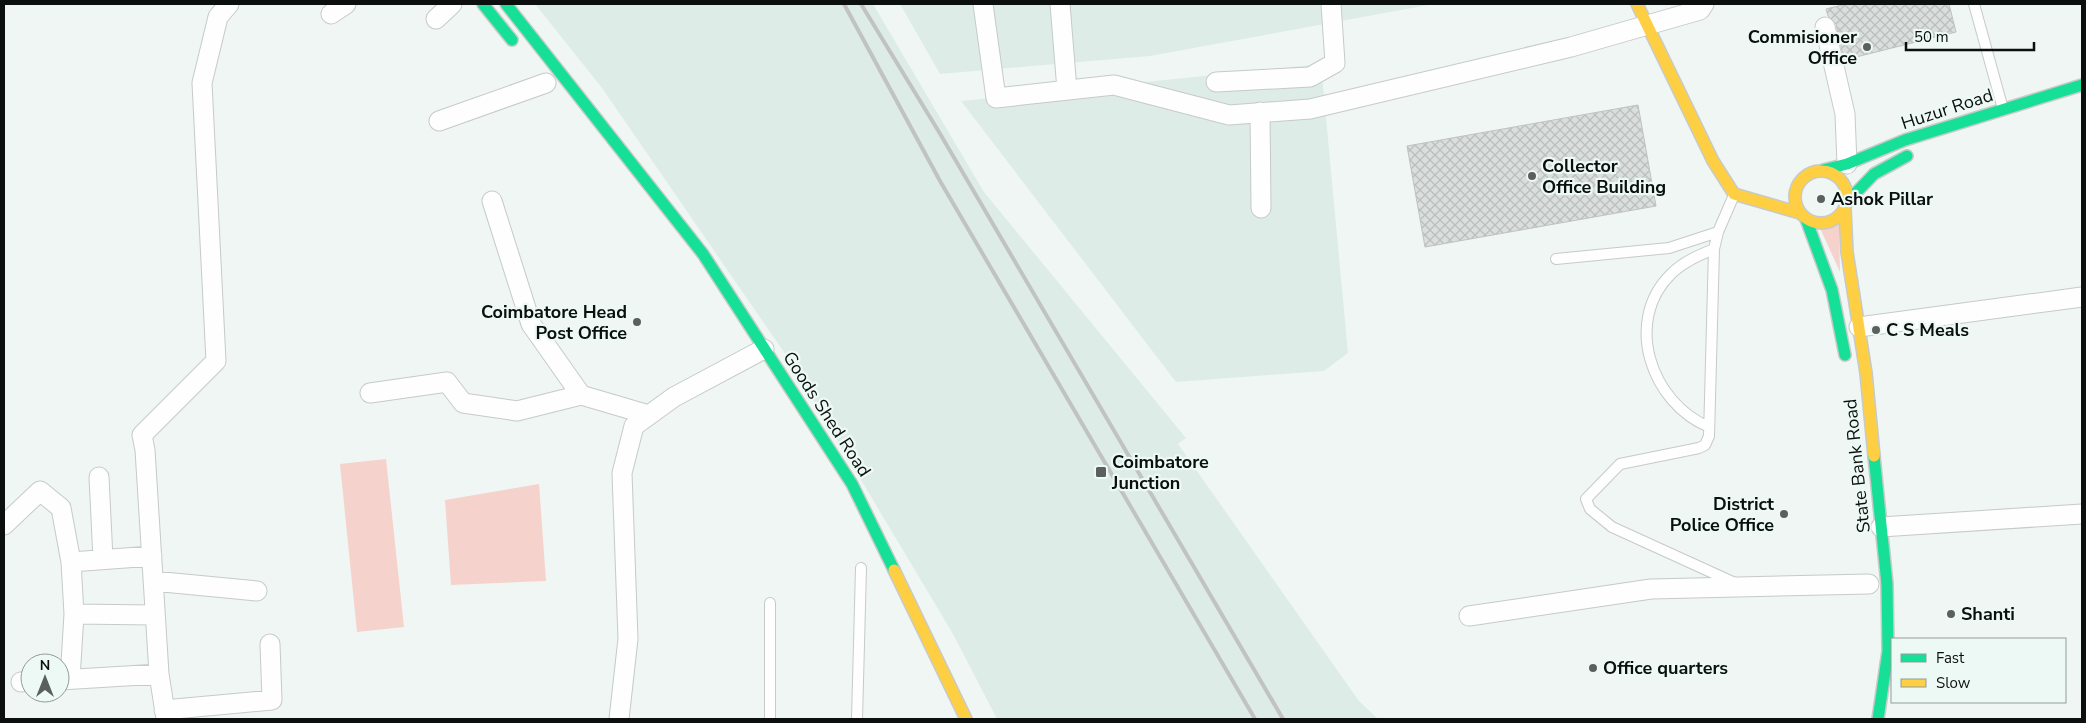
<svg xmlns="http://www.w3.org/2000/svg" width="2086" height="723" viewBox="0 0 2086 723" font-family="'Nunito Sans',sans-serif">
	<style>
		.built { fill: #deece7 }
		.grass { fill: #f6d2cc }
		.building { fill: url(#building-cross-hatch); stroke: #bec2c1 }
		.lines { fill: none; stroke-linecap: round; stroke-linejoin: round }
		.lane-casing { stroke: #c6cac9; stroke-width: 12 }
		.street-casing { stroke: #c6cac9; stroke-width: 21 }
		.fast-casing { stroke: #c6cac9; stroke-width: 14 }
		.slow-casing { stroke: #c6cac9; stroke-width: 14 }
		.lane { stroke: #fdfefd; stroke-width: 10 }
		.street { stroke: #fdfefd; stroke-width: 19 }
		.fast { stroke: #16e098; stroke-width: 11 }
		.slow { stroke: #ffcf43; stroke-width: 11 }
		.rail { stroke: #c1c3c3; stroke-width: 4 }
		.poi-dot { fill: #5b605e; stroke: #edf9f5; stroke-width: 2 }
		.labels { text-anchor: middle; dominant-baseline: central; stroke-width: 4.5; stroke-linejoin: round; paint-order: stroke }
		.poi-label { font-size: 18px; font-weight: bold; fill: #0b0f0d; stroke: #edf9f5; text-anchor: start }
		.street-label { font-size: 18px; fill: #0b0f0d; stroke: #edf9f5 }
	</style>
	<defs>
		<pattern id="building-cross-hatch" width="8" height="8" patternUnits="userSpaceOnUse" patternTransform="scale(1.25)"><rect width="8" height="8" fill="#dadfdd"/><path d="M0 0l8 8M0 8l8-8" fill="none" stroke="#babebc"/></pattern>
	</defs>
	<rect width="100%" height="100%" fill="#f0f6f4"/>
	<path class="built" d="M 535,4 L 873,4 L 984,192 L 1186,438 L 1178,444 L 1359,701 L 1378,719 L 997,719 L 953,634 L 790,361 L 602,88 Z
		M 900,4 L 1434,4 L 1150,56 L 940,74 Z
		M 1321,64 L 1348,353 L 1324,371 L 1176,382 L 961,101 Z"/>
	<path class="grass" d="M 1839,222 L 1840,272 L 1820,228 Z
		M 386,459 L 404,627 L 357,632 L 340,464 Z
		M 539,484 L 546,581 L 451,585 L 445,500 Z"/>
	<path class="building" d="M 1846,4 L 1949,4 L 1956,32 L 1844,60 L 1836,24 L 1828,16 L 1826,9 Z
		M 1638,105 L 1656,206 L 1425,247 L 1407,146 Z"/>
	<g class="lines">
		<g class="lane-casing">
			<path id="lane" d="M 1974,4 L 2003,109
				M 1734,195 L 1718,232 L 1714,249 L 1709,436 L 1705,445 L 1699,448 L 1620,464 L 1586,499 L 1590,509 L 1612,527 L 1735,583
				M 1556,259 L 1669,248 L 1718,232
				M 1709,427 C 1651,403 1623,321 1671,274 C 1683,262 1699,255 1714,249
				M 770,719 L 770,603
				M 857,719 L 861,568"/>
		</g>
		<g class="street-casing">
			<path id="street" d="M 983,4 L 996,98 L 1114,85 L 1229,115 L 1310,109 L 1571,47 L 1700,10 L 1704,4
				M 1060,4 L 1067,90
				M 331,14 L 346,4
				M 436,19 L 452,4
				M 1825,27 L 1845,114 L 1847,164
				M 1216,82 L 1310,77 L 1335,63 L 1331,4
				M 1260,112 L 1261,208
				M 439,121 L 546,83
				M 492,201 L 531,324 L 581,395
				M 1859,327 L 2082,297
				M 370,393 L 447,382 L 463,403 L 517,411 L 581,395 L 649,415
				M 99,477 L 103,559
				M 4,525 L 40,491 L 61,508 L 71,562 L 74,614 L 70,679
				M 1881,527 L 2082,514
				M 71,562 L 152,556
				M 153,581 L 257,591
				M 74,614 L 155,615
				M 1469,616 L 1651,589 L 1869,584
				M 60,680 L 159,674
				M 21,682 L 30,681
				M 164,710 L 272,700 L 270,644
				M 166,719 L 159,674 L 145,450 L 142,435 L 216,361 L 202,83 L 218,17 L 229,4
				M 619,719 L 628,639 L 622,473 L 634,426 L 674,397 L 764,349"/>
		</g>
		<g class="fast-casing">
			<path id="fast" d="M 483,4 L 512,40
				M 506,4 L 703,254 L 852,484 L 894,570
				M 1823,170 L 1847,164 L 1905,140 L 2082,85
				M 1848,201 L 1874,174 L 1907,156
				M 1806,219 L 1832,290 L 1845,355
				M 1874,456 L 1887,584 L 1888,651 L 1878,719"/>
		</g>
		<g class="slow-casing">
			<path id="slow" d="M 1637,4 L 1713,161 L 1734,194 L 1800,213
				M1795 197a26 26 0 1 1 52 0a26 26 0 1 1-52 0Z
				M 1845,209 L 1847,252 L 1866,373 L 1874,456
				M 894,570 L 966,719"/>
		</g>
		<use href="#lane" class="lane"/>
		<use href="#street" class="street"/>
		<use href="#fast" class="fast"/>
		<use href="#slow" class="slow"/>
		<path class="rail" d="M 844,4 L 940,181 L 1255,719
			M 861,4 L 939,132 L 1283,719"/>
	</g>
	<g class="poi-dot">
		<circle cx="1867" cy="47" r="5"/>
		<circle cx="1532" cy="176" r="5"/>
		<circle cx="1821" cy="199" r="5"/>
		<circle cx="637" cy="322" r="5"/>
		<circle cx="1876" cy="330" r="5"/>
		<rect x="1095" y="466" width="12" height="12" rx="2.5"/>
		<circle cx="1784" cy="514" r="5"/>
		<circle cx="1951" cy="614" r="5"/>
		<circle cx="1593" cy="668" r="5"/>
	</g>
	<g class="labels">
		<g class="poi-label">
			<text x="1857" y="37" text-anchor="end">Commisioner<tspan x="1857" dy="21">Office</tspan></text>
			<text x="1542" y="166">Collector<tspan x="1542" dy="21">Office Building</tspan></text>
			<text x="1831" y="199">Ashok Pillar</text>
			<text x="627" y="312" text-anchor="end">Coimbatore Head<tspan x="627" dy="21">Post Office</tspan></text>
			<text x="1886" y="330">C S Meals</text>
			<text x="1112" y="462">Coimbatore<tspan x="1112" dy="21">Junction</tspan></text>
			<text x="1774" y="504" text-anchor="end">District<tspan x="1774" dy="21">Police Office</tspan></text>
			<text x="1961" y="614">Shanti</text>
			<text x="1603" y="668">Office quarters</text>
		</g>
		<g class="street-label">
			<text transform="translate(1947 109) rotate(-18)">Huzur Road</text>
			<text transform="translate(827 414) rotate(57)">Goods Shed Road</text>
			<text transform="translate(1857 466) rotate(-96)">State Bank Road</text>
		</g>
	</g>
	<rect width="2086" height="723" fill="none" stroke="#0b0f0d" stroke-width="10"/>
	<rect x="1891" y="638" width="175" height="65" fill="#edf9f5" stroke="#939b98"/>
	<rect x="1901" y="654" width="25" height="8" fill="#16e098" stroke="#939b98"/>
	<text x="1936" y="663" font-size="15" fill="#0b0f0d">Fast</text>
	<rect x="1901" y="679" width="25" height="8" fill="#ffcf43" stroke="#939b98"/>
	<text x="1936" y="688" font-size="15" fill="#0b0f0d">Slow</text>
	<g transform="translate(45 678)"><circle r="24" fill="#edf9f5" stroke="#939b98"/>
	<path d="M0-4L9 19L0 12L-9 19Z" fill="#5b605e"/>
	<text y="-8" font-size="14" font-weight="bold" text-anchor="middle" fill="#0b0f0d">N</text>
	</g>
	<path d="M1906 42v8h128v-8" fill="none" stroke="#0b0f0d" stroke-width="2.5"/>
	<text x="1914" y="42" font-size="15" fill="#0b0f0d" stroke="#edf9f5" stroke-width="4" paint-order="stroke">50 m</text>
</svg>
